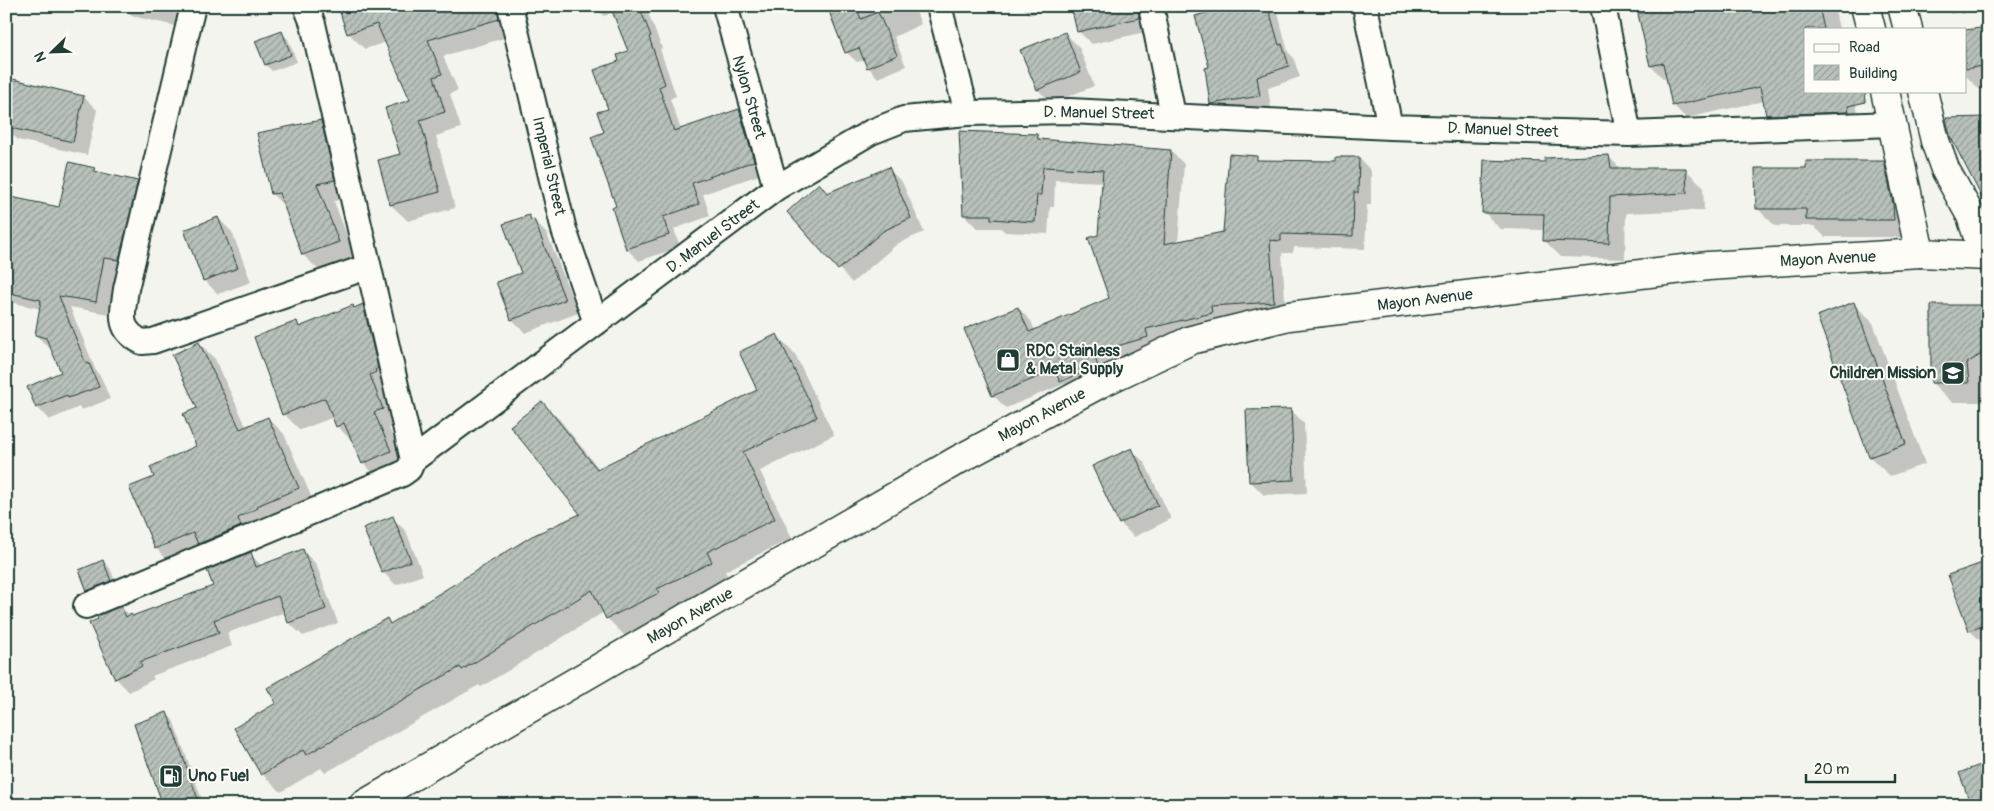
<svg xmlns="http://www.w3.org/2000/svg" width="1994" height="811" viewBox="0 0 1994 811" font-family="Pangolin,sans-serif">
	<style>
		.shadow { fill: #0003 }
		.building { fill: url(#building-hatch); stroke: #1f3d34 }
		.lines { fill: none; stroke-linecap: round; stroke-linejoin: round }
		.minor-casing { stroke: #1f3d34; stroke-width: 28 }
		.secondary-casing { stroke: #1f3d34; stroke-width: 31 }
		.primary-casing { stroke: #1f3d34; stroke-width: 31 }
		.minor { stroke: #fdfcf7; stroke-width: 24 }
		.secondary { stroke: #fdfcf7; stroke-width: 28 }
		.primary { stroke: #fdfcf7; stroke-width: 28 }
		.labels { text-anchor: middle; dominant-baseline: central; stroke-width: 4; stroke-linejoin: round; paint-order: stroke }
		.street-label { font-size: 16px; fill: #1f3d34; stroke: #fdfcf7 }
		.poi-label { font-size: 16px; font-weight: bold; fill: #1f3d34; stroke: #fdfcf7; text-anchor: start }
	</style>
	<defs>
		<pattern id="building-hatch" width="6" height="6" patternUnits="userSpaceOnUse" patternTransform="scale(1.25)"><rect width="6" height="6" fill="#b9c1bb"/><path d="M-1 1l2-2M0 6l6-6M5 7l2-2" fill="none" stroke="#969e99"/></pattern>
	</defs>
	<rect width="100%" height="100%" fill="#f4f4ef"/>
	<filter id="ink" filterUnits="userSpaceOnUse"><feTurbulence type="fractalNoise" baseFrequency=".02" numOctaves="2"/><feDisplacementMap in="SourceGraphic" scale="10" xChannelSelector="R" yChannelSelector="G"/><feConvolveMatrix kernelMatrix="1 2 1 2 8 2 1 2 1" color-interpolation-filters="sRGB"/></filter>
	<g filter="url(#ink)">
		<path class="shadow" d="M 122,6 L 200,6 L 189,29 L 132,16 Z
			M 339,6 L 502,6 L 511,36 L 443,56 L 458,90 L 450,94 L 461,128 L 436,136 L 455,208 L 408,221 L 391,205 L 379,161 L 402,155 L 412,100 L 386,42 L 365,49 L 348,33 Z
			M 594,6 L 652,6 L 646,8 L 662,48 L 660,49 L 676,96 L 670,99 L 681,130 L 738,110 L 750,122 L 765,173 L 703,194 L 710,216 L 674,229 L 680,247 L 639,261 L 627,249 L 613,208 L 617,207 L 606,133 L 620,62 L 629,52 L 614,12 L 604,16 Z
			M 828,6 L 914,6 L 921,24 L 894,37 L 906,66 L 878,78 L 868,67 L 865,60 L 857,62 L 846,52 Z
			M 1021,6 L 1051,6 L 1030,15 Z
			M 1073,6 L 1144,6 L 1150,31 L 1092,44 L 1078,31 Z
			M 1201,6 L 1287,6 L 1277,9 L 1288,52 L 1293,57 L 1300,77 L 1268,88 L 1271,108 L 1223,115 L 1211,103 L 1211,68 Z
			M 1643,6 L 1834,6 L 1839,29 L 1805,29 L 1805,91 L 1853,91 L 1861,125 L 1781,128 L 1767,114 L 1764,101 L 1686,118 L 1673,105 L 1667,78 L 1664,79 L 1651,66 Z
			M 1943,6 L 1986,6 L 1961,14 L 1959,11 L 1951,14 Z
			M 1988,28 L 1988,87 L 1979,89 L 1965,75 L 1965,31 Z
			M 281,32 L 288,39 L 297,62 L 272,71 L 266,65 Z
			M 1065,33 L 1079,47 L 1094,86 L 1052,103 L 1038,90 Z
			M 84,97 L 97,110 L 87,155 L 18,140 L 6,128 L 6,116 Z
			M 320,121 L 338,139 L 352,198 L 334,201 L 356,260 L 321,272 L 303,255 L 285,207 L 272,194 Z
			M 1037,135 L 1043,141 L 1171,151 L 1184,164 L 1178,243 L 1224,233 L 1256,158 L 1260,161 L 1337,162 L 1359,158 L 1371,171 L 1371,205 L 1367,205 L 1365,249 L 1294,247 L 1293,253 L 1282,253 L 1286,315 L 1104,366 L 1110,379 L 1074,394 L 1064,384 L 1006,408 L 993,395 L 1018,308 L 1031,321 L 1035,331 L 1111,299 L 1099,235 L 1103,182 L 1055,180 L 1054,207 L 1050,207 L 1048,234 L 1005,232 L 1001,228 L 977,228 L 964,215 Z
			M 1609,157 L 1622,170 L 1686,170 L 1703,186 L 1704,210 L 1626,213 L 1625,259 L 1561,257 L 1544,240 L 1544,230 L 1500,229 L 1484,212 L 1546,164 Z
			M 1884,162 L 1902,180 L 1911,237 L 1825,237 L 1814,226 L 1775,226 L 1757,208 L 1807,170 Z
			M 94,169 L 99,174 L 137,182 L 149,194 L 131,272 L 116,270 L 108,314 L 70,307 L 96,371 L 101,377 L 110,399 L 82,410 L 79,407 L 49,420 L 37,407 L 63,373 L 52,348 L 48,347 L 36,335 L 41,309 L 6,301 L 6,198 L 60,208 Z
			M 888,169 L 902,182 L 924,232 L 897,244 L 852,283 L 789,212 Z
			M 529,216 L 547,234 L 578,313 L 525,333 L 512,319 L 523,274 Z
			M 218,218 L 232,232 L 251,282 L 218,294 L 204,280 Z
			M 1853,303 L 1873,323 L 1925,464 L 1890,476 L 1870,457 L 1819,316 Z
			M 363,305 L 379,321 L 398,425 L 389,428 L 406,467 L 379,479 L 363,463 L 353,442 L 337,426 L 334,417 L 300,430 L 284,414 L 296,323 L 301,327 L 353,306 L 355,309 Z
			M 1988,306 L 1988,402 L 1952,402 L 1932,383 Z
			M 777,335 L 795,354 L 834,435 L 760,471 L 792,538 L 725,571 L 730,581 L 675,607 L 677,611 L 625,636 L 607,618 L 604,612 L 481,687 L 479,685 L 325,773 L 321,768 L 281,792 L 262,774 L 278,704 L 387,620 L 391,624 L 582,514 L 542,402 L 560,420 L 600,470 L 759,390 Z
			M 199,343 L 215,359 L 247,428 L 268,418 L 284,434 L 314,503 L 171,564 L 156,548 L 156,478 L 198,447 Z
			M 1291,410 L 1304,423 L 1307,493 L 1264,495 L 1250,481 Z
			M 1131,449 L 1145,463 L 1171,519 L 1134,537 L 1120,523 Z
			M 392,518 L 406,531 L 423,575 L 396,585 L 383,572 Z
			M 302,550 L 316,564 L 338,623 L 303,636 L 289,623 L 285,612 L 227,633 L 232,646 L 152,676 L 154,679 L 129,692 L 116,678 L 121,608 L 133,617 L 215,587 L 250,554 L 262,566 Z
			M 103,562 L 110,568 L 117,587 L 95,597 L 88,590 Z
			M 1988,562 L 1988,643 L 1984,644 L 1970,631 L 1950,576 Z
			M 167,714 L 173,720 L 204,805 L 164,805 Z"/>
		<path class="building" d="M 338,6 L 497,6 L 499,19 L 428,40 L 442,74 L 434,77 L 445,112 L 420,120 L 440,192 L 390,205 L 378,160 L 400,154 L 385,108 L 410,100 L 377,24 L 347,34 Z
			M 610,6 L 639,6 L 651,36 L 649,37 L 665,84 L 659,87 L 674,131 L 739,109 L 754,161 L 692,183 L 699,204 L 663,217 L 669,235 L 626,249 L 612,208 L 616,206 L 591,137 L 604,132 L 597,112 L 608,109 L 594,70 L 619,61 L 617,55 L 628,51 Z
			M 827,6 L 856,6 L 861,19 L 878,12 L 897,55 L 867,68 L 859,48 L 845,53 Z
			M 1071,6 L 1138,6 L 1139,18 L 1077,32 Z
			M 1230,6 L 1268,6 L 1279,45 L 1282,44 L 1289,66 L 1257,77 L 1260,96 L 1210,104 L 1205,68 L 1209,67 L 1195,16 Z
			M 1642,6 L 1819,6 L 1824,29 L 1805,29 L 1805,91 L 1865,91 L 1866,102 L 1848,106 L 1849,112 L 1766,115 L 1760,87 L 1672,106 L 1663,63 L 1650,66 L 1638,14 L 1644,12 Z
			M 1988,27 L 1988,65 L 1965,69 L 1965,30 Z
			M 282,31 L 291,55 L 265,65 L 255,41 Z
			M 1065,32 L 1081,72 L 1037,90 L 1020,50 Z
			M 13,79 L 84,96 L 73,142 L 6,127 L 6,111 Z
			M 1988,117 L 1988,209 L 1950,136 L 1946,118 Z
			M 321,120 L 335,180 L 317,184 L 339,242 L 302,255 L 279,193 L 271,194 L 257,133 Z
			M 959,131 L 1037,134 L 1038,139 L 1171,150 L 1164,244 L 1223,232 L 1229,154 L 1257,156 L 1257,160 L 1336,161 L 1336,157 L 1359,157 L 1358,193 L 1354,192 L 1353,236 L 1281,234 L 1281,241 L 1270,240 L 1274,302 L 1211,306 L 1212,313 L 1146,329 L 1148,337 L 1093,353 L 1098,366 L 1060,382 L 1055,370 L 992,396 L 964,329 L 1018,307 L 1029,332 L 1109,298 L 1088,238 L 1098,235 L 1103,170 L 1043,167 L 1041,195 L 1037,195 L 1035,222 L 991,219 L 991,215 L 963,215 Z
			M 1609,155 L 1611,168 L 1686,168 L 1687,193 L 1610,197 L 1609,243 L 1543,241 L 1544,214 L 1482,213 L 1484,160 L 1545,162 L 1545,158 Z
			M 1806,161 L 1884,161 L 1893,204 L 1894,220 L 1806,220 L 1806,209 L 1756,209 L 1755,168 L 1806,168 Z
			M 69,162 L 95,168 L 94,171 L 138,181 L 119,260 L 104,258 L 96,302 L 59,296 L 86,364 L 89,363 L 99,387 L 68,398 L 67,395 L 36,408 L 27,387 L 61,372 L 46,338 L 35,335 L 41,300 L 6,292 L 6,196 L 59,207 Z
			M 889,167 L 911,218 L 883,231 L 838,270 L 787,212 L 819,183 L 827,193 Z
			M 529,215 L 531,220 L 534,219 L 565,300 L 511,320 L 496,282 L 521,273 L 503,224 Z
			M 218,217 L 238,268 L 203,281 L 184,230 Z
			M 1854,302 L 1906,444 L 1869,457 L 1817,316 Z
			M 363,304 L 378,368 L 375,370 L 376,372 L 370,375 L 383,409 L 374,412 L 391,451 L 362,464 L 344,423 L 336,427 L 325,398 L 282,415 L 254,337 L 297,321 L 299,327 L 353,305 L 354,308 Z
			M 1931,305 L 1988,305 L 1988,350 L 1967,363 L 1969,383 L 1931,383 Z
			M 777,334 L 817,417 L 743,452 L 775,519 L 707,552 L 712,562 L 657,589 L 659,593 L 606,619 L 592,590 L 462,670 L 460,667 L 306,755 L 303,750 L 261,775 L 234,728 L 276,703 L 267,688 L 387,618 L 390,624 L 532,536 L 580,514 L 510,426 L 542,401 L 597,469 L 757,390 L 739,352 Z
			M 199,342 L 240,429 L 268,417 L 299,488 L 257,506 L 258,508 L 238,518 L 241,526 L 198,544 L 193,533 L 155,549 L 129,487 L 154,477 L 150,467 L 196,446 L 183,414 L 197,408 L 172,355 Z
			M 1291,409 L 1294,480 L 1249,482 L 1246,410 Z
			M 1132,448 L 1158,505 L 1119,524 L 1092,466 Z
			M 393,516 L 411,561 L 382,573 L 363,528 Z
			M 303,549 L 326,609 L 288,623 L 278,596 L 214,620 L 219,633 L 140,662 L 142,666 L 115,679 L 89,623 L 98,619 L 97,616 L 121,606 L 126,617 L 131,614 L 132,616 L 213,586 L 207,570 L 251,552 L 256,567 Z
			M 103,560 L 111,581 L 87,591 L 79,570 Z
			M 1988,561 L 1988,624 L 1969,631 L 1948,575 Z
			M 167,712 L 176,737 L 200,805 L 163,805 L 142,748 L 134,724 Z
			M 1988,762 L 1988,805 L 1971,805 L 1959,773 Z"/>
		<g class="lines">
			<g class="minor-casing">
				<path id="minor" d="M 193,6 L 126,289 C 123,313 116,329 142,342 L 153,341 L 367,267
					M 510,6 L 564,230 L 596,323
					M 725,6 L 776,188
					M 939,6 L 967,113
					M 1151,6 L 1173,115
					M 1365,6 L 1390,127
					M 1603,6 L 1629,134
					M 413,460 L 776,188 L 871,132 L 904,119 L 967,113 L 1070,111 L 1390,127 L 1629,134 L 1893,124
					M 86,606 L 402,474 L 409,469 L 413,460 L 313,24 L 306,6"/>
			</g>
			<g class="secondary-casing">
				<path id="secondary" d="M 363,805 L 956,461 L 1101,383 L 1191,340 L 1289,316 L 1708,266 L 1920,253"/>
			</g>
			<g class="primary-casing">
				<path id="primary" d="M 1865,6 L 1871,29
					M 1902,6 L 1908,29
					M 1885,91 L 1920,253 L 1988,256
					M 1923,91 L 1935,141 L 1945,169 L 1971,216 L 1984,255"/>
			</g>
			<use href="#minor" class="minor"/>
			<use href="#secondary" class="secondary"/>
			<use href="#primary" class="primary"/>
		</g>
	</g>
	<defs>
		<g id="shop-square" transform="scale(1.25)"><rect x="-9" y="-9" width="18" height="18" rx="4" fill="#1f3d34" stroke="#fdfcf7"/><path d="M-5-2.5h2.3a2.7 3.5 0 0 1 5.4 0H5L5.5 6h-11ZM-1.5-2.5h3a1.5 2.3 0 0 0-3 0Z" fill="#fff"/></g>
		<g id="school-square" transform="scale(1.25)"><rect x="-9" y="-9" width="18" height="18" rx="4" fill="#1f3d34" stroke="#fdfcf7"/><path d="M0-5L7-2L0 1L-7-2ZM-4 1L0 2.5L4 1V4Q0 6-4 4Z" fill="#fff"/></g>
		<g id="fuel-square" transform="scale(1.25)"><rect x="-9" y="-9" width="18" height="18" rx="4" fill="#1f3d34" stroke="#fdfcf7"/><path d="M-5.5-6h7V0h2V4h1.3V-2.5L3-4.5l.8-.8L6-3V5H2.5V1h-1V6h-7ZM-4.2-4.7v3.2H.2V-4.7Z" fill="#fff"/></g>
	</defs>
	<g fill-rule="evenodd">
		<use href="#shop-square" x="1008" y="360"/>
		<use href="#school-square" x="1953" y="373"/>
		<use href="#fuel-square" x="171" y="776"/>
	</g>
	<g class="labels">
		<g class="street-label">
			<text transform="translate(749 97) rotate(74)">Nylon Street</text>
			<text transform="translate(1099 113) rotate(1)">D. Manuel Street</text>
			<text transform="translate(1503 130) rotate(2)">D. Manuel Street</text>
			<text transform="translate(549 166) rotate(77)">Imperial Street</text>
			<text transform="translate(713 236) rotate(-37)">D. Manuel Street</text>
			<text transform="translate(1828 259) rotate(-3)">Mayon Avenue</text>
			<text transform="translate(1425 300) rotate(-7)">Mayon Avenue</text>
			<text transform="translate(1042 415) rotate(-28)">Mayon Avenue</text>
			<text transform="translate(690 616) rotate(-30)">Mayon Avenue</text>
		</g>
		<g class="poi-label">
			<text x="1026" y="351">RDC Stainless<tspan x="1026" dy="18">&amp; Metal Supply</tspan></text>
			<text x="1936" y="373" text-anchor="end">Children Mission</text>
			<text x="188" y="776">Uno Fuel</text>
		</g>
	</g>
	<rect width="1994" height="811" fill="none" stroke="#fdfcf7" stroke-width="25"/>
	<rect x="12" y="12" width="1969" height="786" fill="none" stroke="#1f3d34" stroke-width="2" filter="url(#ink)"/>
	<rect x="1804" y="28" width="162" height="65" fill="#fdfcf7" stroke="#a4b0a9"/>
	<rect x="1814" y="44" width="25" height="8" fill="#fdfcf7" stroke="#a4b0a9"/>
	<text x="1849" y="52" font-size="15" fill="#1f3d34">Road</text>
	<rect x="1814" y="65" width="25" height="15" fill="url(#building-hatch)" stroke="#a4b0a9"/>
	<text x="1849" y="78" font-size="15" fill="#1f3d34">Building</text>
	<g transform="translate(52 52) rotate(247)" stroke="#fdfcf7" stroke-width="4" paint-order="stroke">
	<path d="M0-4L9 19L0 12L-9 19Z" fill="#1f3d34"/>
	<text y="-8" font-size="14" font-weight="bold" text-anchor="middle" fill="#1f3d34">N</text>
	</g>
	<path d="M1806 774v8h89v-8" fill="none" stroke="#1f3d34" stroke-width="2.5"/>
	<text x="1814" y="774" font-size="15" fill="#1f3d34" stroke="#fdfcf7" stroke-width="4" paint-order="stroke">20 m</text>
</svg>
